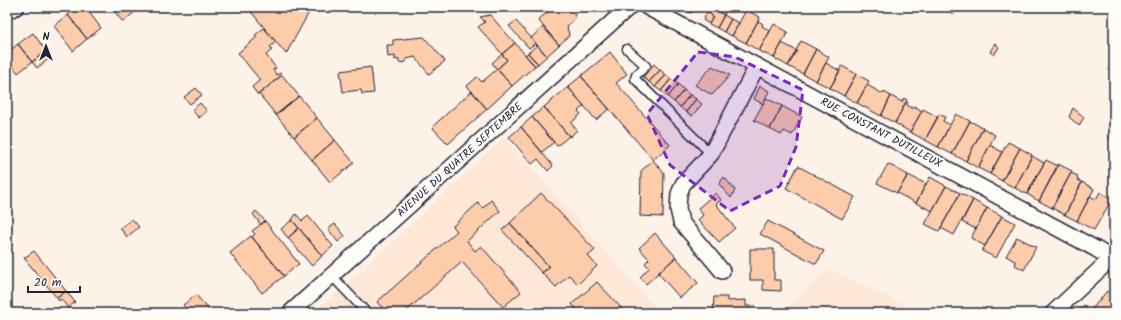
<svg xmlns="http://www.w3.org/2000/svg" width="1121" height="320" viewBox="0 0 1121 320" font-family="Kalam,sans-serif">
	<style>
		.built { fill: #fde7d6 }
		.building { fill: #fcccab; stroke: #22223b }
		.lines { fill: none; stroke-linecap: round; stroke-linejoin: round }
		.lane-casing { stroke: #22223b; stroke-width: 11 }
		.street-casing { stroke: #22223b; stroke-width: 18 }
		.lane { stroke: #fdfcf7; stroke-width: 8 }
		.street { stroke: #fdfcf7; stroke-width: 15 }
		.marked { fill: #7b2cbf; fill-opacity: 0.2; stroke: #7b2cbf; stroke-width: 3; stroke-dasharray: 8 5; stroke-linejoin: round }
		.labels { text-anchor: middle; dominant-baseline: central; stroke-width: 4; stroke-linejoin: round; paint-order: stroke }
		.street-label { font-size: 11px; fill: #22223b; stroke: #fdfcf7 }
	</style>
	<rect width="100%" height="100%" fill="#fdf2e8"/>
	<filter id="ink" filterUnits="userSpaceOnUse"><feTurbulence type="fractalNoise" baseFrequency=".025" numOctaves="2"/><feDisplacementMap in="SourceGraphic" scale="8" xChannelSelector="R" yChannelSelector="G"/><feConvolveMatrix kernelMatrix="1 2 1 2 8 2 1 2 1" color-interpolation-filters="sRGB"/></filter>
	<g filter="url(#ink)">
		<path class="built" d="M 504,137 L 660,313 L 312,313 L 345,286 Z
			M 829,269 L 921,313 L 782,313 Z"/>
		<path class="building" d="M 78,7 L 85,7 L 101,28 L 87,39 L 68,15 Z
			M 111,7 L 135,7 L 137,10 L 123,22 Z
			M 247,7 L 312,7 L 286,54 Z
			M 554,7 L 582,7 L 574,15 L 576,18 L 567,26 L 569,36 L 559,45 L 538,20 Z
			M 679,7 L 698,7 L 691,13 Z
			M 704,7 L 714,7 L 717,11 L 724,15 L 717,28 L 709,24 L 713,17 Z
			M 718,7 L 725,7 L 727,9 L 724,15 L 717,11 Z
			M 944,7 L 952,7 L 955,10 L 953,15 Z
			M 746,10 L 760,17 L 746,43 L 732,36 Z
			M 708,11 L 713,17 L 709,24 L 703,20 Z
			M 68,15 L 87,39 L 73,51 L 54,26 Z
			M 490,15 L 515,43 L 502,54 L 478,27 L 485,22 L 480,17 Z
			M 724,15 L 731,19 L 724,32 L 717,28 Z
			M 731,19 L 739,23 L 732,36 L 724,32 Z
			M 516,21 L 536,43 L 529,48 L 509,26 Z
			M 758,21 L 763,24 L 762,26 L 770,31 L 759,51 L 746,43 Z
			M 774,24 L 788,32 L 774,58 L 759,51 Z
			M 543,27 L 559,45 L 547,56 L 531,38 Z
			M 264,28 L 276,42 L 270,47 L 272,50 L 266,55 L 276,68 L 273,70 L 277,75 L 280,73 L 282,75 L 258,95 L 252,87 L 260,80 L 238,53 L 257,37 L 255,35 Z
			M 33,33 L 46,51 L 32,62 L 18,44 Z
			M 424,37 L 445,61 L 429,74 L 415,57 L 406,59 L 406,62 L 399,63 L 399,59 L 395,60 L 395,56 L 388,57 L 387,45 L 393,45 L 393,40 Z
			M 801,41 L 816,49 L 803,74 L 788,66 Z
			M 515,43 L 535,66 L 512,86 L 497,69 L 507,60 L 502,54 Z
			M 782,43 L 797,51 L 788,66 L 774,58 Z
			M 995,43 L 999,47 L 994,55 L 990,52 Z
			M 18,44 L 32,62 L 18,73 L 7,59 L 7,53 Z
			M 537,45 L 547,56 L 538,64 L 528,53 Z
			M 816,49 L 829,57 L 816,81 L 803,74 Z
			M 46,51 L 51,57 L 37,68 L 32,62 Z
			M 610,52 L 627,74 L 616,83 L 670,145 L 653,160 L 581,76 Z
			M 528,53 L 538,64 L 535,66 L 525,55 Z
			M 502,54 L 507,60 L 497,69 L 492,63 Z
			M 826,63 L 840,71 L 830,88 L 816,81 Z
			M 654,64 L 660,70 L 649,82 L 643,77 Z
			M 712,66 L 730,75 L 712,95 L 695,85 Z
			M 842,66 L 856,74 L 844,96 L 830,88 Z
			M 371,67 L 374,93 L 362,94 L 361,90 L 343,92 L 340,71 Z
			M 497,69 L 512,86 L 487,109 L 467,86 L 477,77 L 482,82 Z
			M 660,70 L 666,75 L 655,87 L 649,82 Z
			M 856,74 L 869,81 L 857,103 L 844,96 Z
			M 282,75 L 299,96 L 276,115 L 259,94 Z
			M 666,75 L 671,79 L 661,91 L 655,87 Z
			M 581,76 L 609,109 L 596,120 L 568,87 Z
			M 671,79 L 678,84 L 668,97 L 661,91 Z
			M 678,84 L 684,90 L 674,102 L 668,97 Z
			M 867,85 L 883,94 L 884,92 L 891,96 L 881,116 L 857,103 Z
			M 760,86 L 769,91 L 763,104 L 754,99 Z
			M 568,87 L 584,106 L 578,111 L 581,114 L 571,123 L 577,130 L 570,137 L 544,107 Z
			M 196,88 L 202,95 L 190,104 L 184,97 Z
			M 684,90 L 690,95 L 680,107 L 674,102 Z
			M 472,91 L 487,109 L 448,144 L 432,127 Z
			M 690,95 L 696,99 L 686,112 L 680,107 Z
			M 299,96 L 317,118 L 294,137 L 276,115 Z
			M 891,96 L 902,102 L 904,98 L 907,100 L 895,123 L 881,116 Z
			M 766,98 L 782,106 L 770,129 L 754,120 Z
			M 696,99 L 702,104 L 692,116 L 686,112 Z
			M 906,102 L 908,103 L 907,105 L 913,109 L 914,106 L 922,111 L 910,132 L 895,123 Z
			M 200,103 L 207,111 L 199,118 L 192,110 Z
			M 782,106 L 802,117 L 792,135 L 784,131 L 781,135 L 770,129 Z
			M 544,107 L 569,136 L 557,146 L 532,117 Z
			M 1073,108 L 1084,117 L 1079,126 L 1069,117 Z
			M 923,109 L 938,117 L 925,140 L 910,132 Z
			M 939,114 L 945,117 L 943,121 L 950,125 L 938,147 L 925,140 Z
			M 956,114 L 970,121 L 952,154 L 938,147 Z
			M 532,117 L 554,142 L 542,152 L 521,127 Z
			M 317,118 L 335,140 L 312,160 L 294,137 Z
			M 970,121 L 983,128 L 966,161 L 952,154 Z
			M 521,127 L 553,166 L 548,171 L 538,159 L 532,164 L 509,137 Z
			M 983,128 L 995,135 L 978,168 L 966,161 Z
			M 1112,130 L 1114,132 L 1114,142 L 1107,136 Z
			M 335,140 L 354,163 L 330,182 L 312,160 Z
			M 1008,142 L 1020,148 L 1002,181 L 990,174 Z
			M 990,145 L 1002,152 L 990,174 L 978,168 Z
			M 1020,148 L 1032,155 L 1015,188 L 1002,181 Z
			M 1032,156 L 1044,163 L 1027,194 L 1015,188 Z
			M 653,160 L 664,173 L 663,217 L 640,216 L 641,171 Z
			M 1046,160 L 1058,166 L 1039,201 L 1027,194 Z
			M 888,164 L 908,175 L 897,193 L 877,183 Z
			M 1058,164 L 1072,171 L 1052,208 L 1039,201 Z
			M 798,166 L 855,197 L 842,219 L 786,188 Z
			M 1071,173 L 1078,176 L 1077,180 L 1082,182 L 1065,215 L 1052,208 Z
			M 908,175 L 926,184 L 916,203 L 897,193 Z
			M 724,177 L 735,190 L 731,198 L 719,184 Z
			M 930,177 L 946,186 L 932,211 L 916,203 Z
			M 1082,182 L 1094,189 L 1077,221 L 1065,215 Z
			M 946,186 L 960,193 L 939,231 L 925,224 Z
			M 1100,192 L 1112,199 L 1094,230 L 1077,221 L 1090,196 L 1096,199 Z
			M 541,193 L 595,250 L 588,256 L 597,266 L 578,284 L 569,275 L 556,287 L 542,273 L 549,267 L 510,223 Z
			M 716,193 L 721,200 L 716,204 L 735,228 L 719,242 L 698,220 L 703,215 L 698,208 Z
			M 960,193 L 973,200 L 954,235 L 941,228 Z
			M 491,200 L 500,211 L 467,241 L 475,251 L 481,246 L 521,292 L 503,307 L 462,262 L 404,313 L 387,313 L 377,302 L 457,231 L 453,226 L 478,203 L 483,208 Z
			M 973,200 L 987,208 L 976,229 L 962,222 Z
			M 987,208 L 1002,216 L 985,246 L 971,238 Z
			M 256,211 L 265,221 L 261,225 L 253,214 Z
			M 296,214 L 302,221 L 308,216 L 333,246 L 322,256 L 292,220 Z
			M 1002,216 L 1015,223 L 996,258 L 982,251 Z
			M 132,219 L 139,227 L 127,237 L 120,228 Z
			M 292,220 L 299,228 L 288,238 L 281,229 Z
			M 265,221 L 299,264 L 284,276 L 252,237 L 255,234 L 252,231 Z
			M 768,221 L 824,251 L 816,264 L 760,234 Z
			M 510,223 L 549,267 L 542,273 L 502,230 Z
			M 335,224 L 345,236 L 338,242 L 328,229 Z
			M 299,228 L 322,256 L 312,266 L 288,238 Z
			M 655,233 L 676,257 L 646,284 L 640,277 L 649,268 L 645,263 L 649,259 L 639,248 Z
			M 251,236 L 284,276 L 262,293 L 230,253 Z
			M 1017,237 L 1036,247 L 1024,270 L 1015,265 L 1016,262 L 1006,256 Z
			M 750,249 L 774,249 L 774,280 L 781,280 L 781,291 L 763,290 L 763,280 L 750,280 Z
			M 34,251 L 66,291 L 57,298 L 24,258 Z
			M 676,257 L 698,283 L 680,298 L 658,273 Z
			M 597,282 L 626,313 L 579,313 L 572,304 Z
			M 66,291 L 75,302 L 68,308 L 61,299 L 59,301 L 57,298 Z
			M 1107,291 L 1114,297 L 1114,306 L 1109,313 L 1086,313 L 1092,309 Z
			M 196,295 L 212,313 L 190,313 L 183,305 Z
			M 714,297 L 727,297 L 727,301 L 746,300 L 746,306 L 755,306 L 755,313 L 713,313 Z
			M 1084,305 L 1088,311 L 1086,313 L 1078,313 L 1076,312 Z
			M 542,308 L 546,309 L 550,313 L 536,313 Z"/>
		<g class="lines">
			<g class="lane-casing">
				<path id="lane" d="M 627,49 L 646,66 L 636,75 L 635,79 L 711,154
					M 332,276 L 367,313"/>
			</g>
			<g class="street-casing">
				<path id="street" d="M 647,7 L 1096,249 L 1114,260
					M 7,11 L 16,7
					M 722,271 L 681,222 L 678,209 L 679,194 L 683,184 L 711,154 L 757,66
					M 290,313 L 629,7
					M 1053,313 L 1114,256"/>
			</g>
			<use href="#lane" class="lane"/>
			<use href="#street" class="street"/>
		</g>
	</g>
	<path class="marked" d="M 698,52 L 735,57 L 803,90 L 796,147 L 780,186 L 730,211 L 670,165 L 647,114 Z"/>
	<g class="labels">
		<g class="street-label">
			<text transform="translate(881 133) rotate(28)">RUE CONSTANT DUTILLEUX</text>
			<text transform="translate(460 160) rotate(-42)">AVENUE DU QUATRE SEPTEMBRE</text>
		</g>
	</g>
	<rect width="1121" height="320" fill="none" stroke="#fdfcf7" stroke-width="24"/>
	<rect x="12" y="12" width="1097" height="296" fill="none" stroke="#22223b" stroke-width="1.5" filter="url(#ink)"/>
	<g transform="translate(46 46)" stroke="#fdfcf7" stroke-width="3" paint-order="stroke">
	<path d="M0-3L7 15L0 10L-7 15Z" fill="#22223b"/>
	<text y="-6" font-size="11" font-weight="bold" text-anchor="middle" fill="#22223b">N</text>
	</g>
	<path d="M28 286v6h52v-6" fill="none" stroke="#22223b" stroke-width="2"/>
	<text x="34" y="286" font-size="12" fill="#22223b" stroke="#fdfcf7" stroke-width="3" paint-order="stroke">20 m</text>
</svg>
